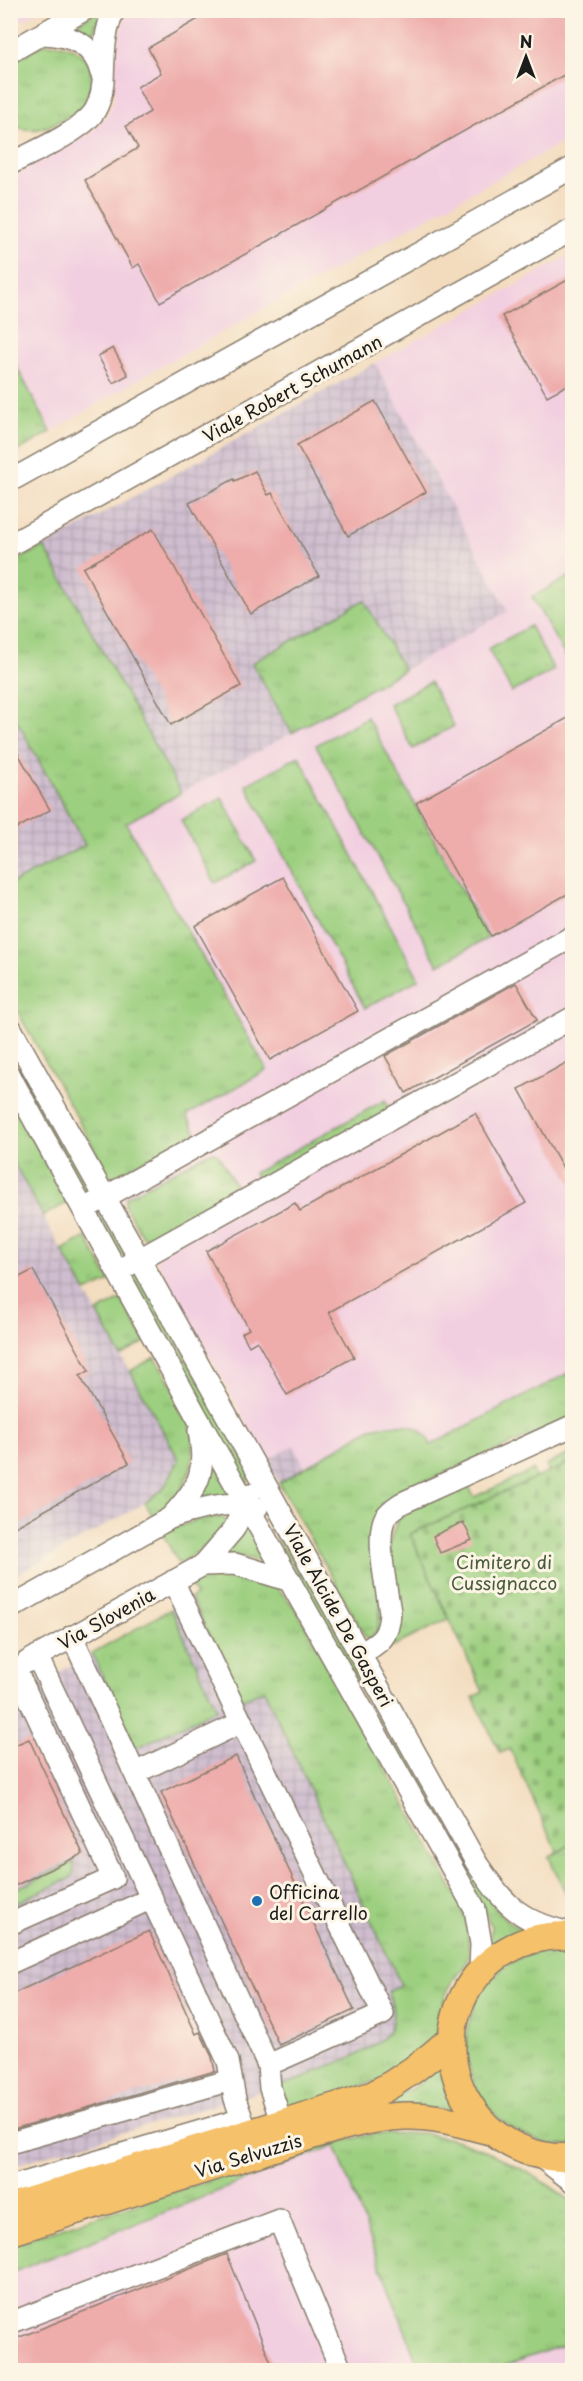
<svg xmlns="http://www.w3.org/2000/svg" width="583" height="2381" viewBox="0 0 583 2381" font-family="'Playpen Sans',sans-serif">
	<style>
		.built { fill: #f2cfe0 }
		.industrial { fill: url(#industrial-grid) }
		.grass { fill: url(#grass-tufts); stroke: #5c764e; stroke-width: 1.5 }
		.cemetery { fill: url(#cemetery-stones); stroke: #5c764e; stroke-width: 1.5 }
		.building { fill: #eeacaa }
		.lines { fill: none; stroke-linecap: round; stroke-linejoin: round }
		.minor-casing { stroke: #887c6d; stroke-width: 24 }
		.major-casing { stroke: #887c6d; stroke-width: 30 }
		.minor { stroke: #fff; stroke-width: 21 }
		.major { stroke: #f5c16b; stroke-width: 27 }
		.poi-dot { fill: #1f6fb2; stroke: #fcf5e5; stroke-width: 2 }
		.labels { text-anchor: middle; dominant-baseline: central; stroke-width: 6; stroke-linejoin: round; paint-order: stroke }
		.street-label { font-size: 18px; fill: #1c1c1c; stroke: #fcf5e5 }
		.park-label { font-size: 18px; fill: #495b3f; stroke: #fcf5e5 }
		.poi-label { font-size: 18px; fill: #1c1c1c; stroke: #fcf5e5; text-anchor: start }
	</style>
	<defs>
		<pattern id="industrial-grid" width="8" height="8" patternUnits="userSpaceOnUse" patternTransform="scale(1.5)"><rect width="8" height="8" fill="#cfbdcf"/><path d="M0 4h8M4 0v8" fill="none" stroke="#b1a2b1"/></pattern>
		<pattern id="grass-tufts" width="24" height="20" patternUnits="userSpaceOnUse" patternTransform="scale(1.5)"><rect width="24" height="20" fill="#9ccf7f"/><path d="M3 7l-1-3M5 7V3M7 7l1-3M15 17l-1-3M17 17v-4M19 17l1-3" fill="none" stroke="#86b16d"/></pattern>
		<pattern id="cemetery-stones" width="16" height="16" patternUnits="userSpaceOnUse" patternTransform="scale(1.5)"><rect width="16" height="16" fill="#9ccf7f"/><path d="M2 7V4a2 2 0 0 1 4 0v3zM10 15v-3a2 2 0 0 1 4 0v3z" fill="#86b16d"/></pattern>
	</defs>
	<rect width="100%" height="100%" fill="#fcf5e5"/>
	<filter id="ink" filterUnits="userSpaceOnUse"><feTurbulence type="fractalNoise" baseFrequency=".0167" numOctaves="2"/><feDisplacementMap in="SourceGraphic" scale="12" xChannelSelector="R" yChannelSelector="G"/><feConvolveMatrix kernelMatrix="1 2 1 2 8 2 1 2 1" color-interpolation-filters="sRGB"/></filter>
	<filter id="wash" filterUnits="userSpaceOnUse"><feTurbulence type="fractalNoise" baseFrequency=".008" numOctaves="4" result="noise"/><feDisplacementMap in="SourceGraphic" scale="24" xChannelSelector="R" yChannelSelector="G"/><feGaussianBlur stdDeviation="1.35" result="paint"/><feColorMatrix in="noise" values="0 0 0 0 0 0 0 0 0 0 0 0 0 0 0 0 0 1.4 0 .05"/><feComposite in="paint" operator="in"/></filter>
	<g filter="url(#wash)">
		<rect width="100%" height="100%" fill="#f3dcbe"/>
		<path class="built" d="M 11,10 L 39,10 L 39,11 L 11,27 Z
			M 130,11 L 572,11 L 572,137 L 149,373 L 51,432 L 11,356 L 10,178 L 91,133 L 107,116 L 114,100 L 116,59 L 120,31 L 126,15 Z
			M 572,254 L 572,575 L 532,598 L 572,668 L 572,1371 L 431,1445 L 279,1483 L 305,1468 L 294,1447 L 267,1460 L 111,1178 L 196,1133 L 187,1115 L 267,1070 L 125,823 L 292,733 L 508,611 L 375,363 Z
			M 336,2145 L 420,2370 L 11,2370 L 11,2273 Z
			M 572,2342 L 572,2370 L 492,2370 Z"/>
		<path class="industrial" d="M 375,363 L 508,611 L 404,670 L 364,600 L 252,663 L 292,733 L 181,793 L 44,546 Z
			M 10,710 L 85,845 L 11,884 L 10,884 Z
			M 10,1157 L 179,1460 L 163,1489 L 147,1502 L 11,1578 Z
			M 294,1446 L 305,1468 L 279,1483 L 267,1460 Z
			M 196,1595 L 452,1949 L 418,2044 L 11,2166 L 11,1699 Z"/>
		<path class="grass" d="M 100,11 L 95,30 L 96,42 L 87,33 L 72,26 Z
			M 44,44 C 57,44 73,45 83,56 C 96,69 93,95 81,108 C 76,114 67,117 61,120 C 47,128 36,132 20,128 L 11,117 L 11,62 Z
			M 11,356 L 51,432 L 11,455 L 10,455 Z
			M 44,546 L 181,793 L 126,823 L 267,1070 L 187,1115 L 196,1133 L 111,1178 L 11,1000 L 11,884 L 85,845 L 11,710 L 11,564 Z
			M 572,575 L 572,668 L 532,597 Z
			M 364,600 L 404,670 L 292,733 L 252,663 Z
			M 530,626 L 554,670 L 512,692 L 488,649 Z
			M 430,682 L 454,726 L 413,749 L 389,704 Z
			M 367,717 L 488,938 L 438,965 L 316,745 Z
			M 299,756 L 419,979 L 365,1008 L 246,785 Z
			M 222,798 L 256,861 L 215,883 L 181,820 Z
			M 10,1044 L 94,1192 L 90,1197 L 86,1196 L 11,1062 Z
			M 11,1099 L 67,1203 L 43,1216 L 11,1157 Z
			M 385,1100 L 393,1115 L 262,1188 L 254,1173 Z
			M 214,1152 L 218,1154 L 234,1183 L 235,1188 L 231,1193 L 149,1239 L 142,1236 L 125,1206 L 126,1197 L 208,1153 Z
			M 103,1212 L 126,1254 L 123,1255 L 118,1255 L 99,1218 L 99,1213 Z
			M 86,1237 L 110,1281 L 86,1292 L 62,1250 Z
			M 136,1270 L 250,1471 L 247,1485 L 131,1277 L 130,1273 Z
			M 121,1299 L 145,1342 L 121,1356 L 97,1312 Z
			M 155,1357 C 166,1376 180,1397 188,1418 C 202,1456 187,1496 154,1518 L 145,1503 L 163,1489 L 179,1460 L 130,1371 Z
			M 572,1371 L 572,1418 L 393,1496 L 380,1618 L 376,1631 L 368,1641 L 279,1483 L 371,1428 C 386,1425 411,1420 424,1433 C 427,1435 429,1442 431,1445 Z
			M 572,1453 L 572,1462 L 549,1473 L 546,1465 Z
			M 211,1457 L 235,1499 L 196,1501 Z
			M 533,1470 L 536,1478 L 410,1534 L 449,1619 L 374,1656 C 379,1626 385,1537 400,1516 L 466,1481 L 474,1497 Z
			M 222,1517 L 226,1520 L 227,1525 L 213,1541 L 179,1564 L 162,1533 L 197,1520 Z
			M 246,1520 L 272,1567 C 256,1558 240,1557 222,1555 Z
			M 268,1522 L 281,1525 L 495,1908 L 507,1921 L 524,1930 L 490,1950 L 491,1926 L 483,1907 Z
			M 227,1571 C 263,1578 272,1579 296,1609 L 461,1904 L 467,1924 L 469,1955 L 466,1964 L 454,1979 L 445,1996 L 436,2041 L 398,2074 L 291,2109 L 284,2102 L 277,2087 L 312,2075 L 312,2073 C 334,2063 386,2049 392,2023 C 395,2012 391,2001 388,1991 L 401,1985 L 264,1690 L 241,1700 L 191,1598 L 196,1595 L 188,1581 L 199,1575 Z
			M 171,1609 L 217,1709 L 136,1748 L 92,1653 Z
			M 572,1844 L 572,1907 L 549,1857 Z
			M 74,1862 L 74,1873 L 69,1879 L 11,1905 L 11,1891 Z
			M 551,1947 L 572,1947 L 572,2145 C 556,2147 538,2142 524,2135 C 461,2105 446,2022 497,1973 C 512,1959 532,1953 551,1947 Z
			M 444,2059 L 466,2111 L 381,2105 L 418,2085 Z
			M 422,2133 C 434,2136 446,2137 458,2141 C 493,2151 544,2180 572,2202 L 572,2342 L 492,2370 L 420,2370 L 335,2145 L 11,2273 L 11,2244 L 305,2150 L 373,2134 Z"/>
		<path class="cemetery" d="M 572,1462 L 572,1844 L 557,1852 L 510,1749 L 500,1753 L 473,1697 L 483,1692 L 410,1534 Z"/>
		<g id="blocks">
			<path class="building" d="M 214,10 L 573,10 L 573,70 L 160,302 L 139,264 L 133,268 L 85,180 L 138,148 L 126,126 L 150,112 L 137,87 L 161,73 L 148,48 Z
				M 573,277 L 573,382 L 547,396 L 502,316 Z
				M 113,348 L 128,375 L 113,383 L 98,356 Z
				M 375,401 L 426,492 L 348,536 L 297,445 Z
				M 255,471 L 268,495 L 272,493 L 319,576 L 251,614 L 189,503 L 234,479 L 235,481 Z
				M 153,529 L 241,686 L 171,725 L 83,568 Z
				M 573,715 L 573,891 L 491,936 L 416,803 Z
				M 10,739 L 50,810 L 10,832 Z
				M 283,877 L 358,1011 L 270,1060 L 195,926 Z
				M 516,983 L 537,1020 L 406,1093 L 385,1056 Z
				M 573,1059 L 573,1186 L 519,1089 Z
				M 475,1113 L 526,1203 L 329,1312 L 354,1357 L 287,1395 L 257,1341 L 249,1346 L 242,1333 L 249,1329 L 206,1251 L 295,1203 L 300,1211 Z
				M 33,1270 L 89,1371 L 80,1376 L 129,1463 L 10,1530 L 10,1282 Z
				M 463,1522 L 472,1540 L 440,1553 L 433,1536 Z
				M 29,1739 L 83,1854 L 10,1888 L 10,1747 Z
				M 236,1756 L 354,2010 L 279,2045 L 161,1792 Z
				M 149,1931 L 196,2034 L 200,2032 L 212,2057 L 215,2071 L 10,2130 L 10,1995 Z
				M 227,2254 L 274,2370 L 10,2370 L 10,2341 Z"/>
		</g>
	</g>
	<g filter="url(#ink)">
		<use href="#blocks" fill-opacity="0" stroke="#887c6d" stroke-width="1.5"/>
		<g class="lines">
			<g class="minor-casing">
				<path id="minor" d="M 43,34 C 71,35 95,45 101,73
					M 10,52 L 84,10
					M 10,164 C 33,152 73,135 90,117 C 98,109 102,94 103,83 C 104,58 103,34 114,10
					M 10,481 L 572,168
					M 10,545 L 572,230
					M 10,1027 L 476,1862 C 503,1903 517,1920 566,1932
					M 10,1076 L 196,1415 L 475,1909 L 481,1944 L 480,1971
					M 93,1204 L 572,937
					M 129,1265 L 572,1018
					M 170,1518 C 199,1487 207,1473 199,1431
					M 203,1565 L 235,1564 L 291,1581
					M 173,1581 L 383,2014 L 268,2065
					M 10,1608 L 170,1518 C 194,1510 233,1498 257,1508
					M 72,1636 L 268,2065 L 270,2088 L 282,2124
					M 360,1654 C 381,1642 389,1637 390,1612 C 387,1590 375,1537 385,1518 C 389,1511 396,1507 402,1503 L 572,1426
					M 37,1656 L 228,2061 L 235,2099 L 248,2135
					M 27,1662 L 203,1565 L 234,1529 L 250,1494
					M 135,1773 L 242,1722
					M 10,1924 L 113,1878 L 15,1668
					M 10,1963 L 152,1898
					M 10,2143 L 231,2080
					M 538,2155 L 572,2181
					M 10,2187 L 242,2119
					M 10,2323 L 279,2220 L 341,2370"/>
			</g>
			<g class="major-casing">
				<path id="major" d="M 572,1936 C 472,1929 414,2042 480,2119 C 492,2133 505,2143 524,2150 C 539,2156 555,2159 572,2157
					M 10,2207 L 373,2095 C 403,2079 427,2061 452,2038
					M 10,2232 C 95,2204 179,2177 263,2151 C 305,2138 361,2117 405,2116 C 435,2115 462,2124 490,2131"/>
			</g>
			<use href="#minor" class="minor"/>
			<use href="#major" class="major"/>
		</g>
	</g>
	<circle class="poi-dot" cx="257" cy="1901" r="6"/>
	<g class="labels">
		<g class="street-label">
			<text transform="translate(292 388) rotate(-29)">Viale Robert Schumann</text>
			<text transform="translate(339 1615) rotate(61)">Viale Alcide De Gasperi</text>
			<text transform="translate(106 1618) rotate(-29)">Via Slovenia</text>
			<text transform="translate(248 2155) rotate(-17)">Via Selvuzzis</text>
		</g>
		<g class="park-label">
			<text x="504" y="1561">Cimitero di<tspan x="504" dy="21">Cussignacco</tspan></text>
		</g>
		<g class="poi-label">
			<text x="269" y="1891">Officina<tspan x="269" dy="21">del Carrello</tspan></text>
		</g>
	</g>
	<rect width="583" height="2381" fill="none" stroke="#fcf5e5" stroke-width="36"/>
	<g transform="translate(526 57)" stroke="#fcf5e5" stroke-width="4.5" paint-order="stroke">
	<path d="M0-4.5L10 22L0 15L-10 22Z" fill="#1c1c1c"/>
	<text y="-9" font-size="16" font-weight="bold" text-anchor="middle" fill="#1c1c1c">N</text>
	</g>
</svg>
